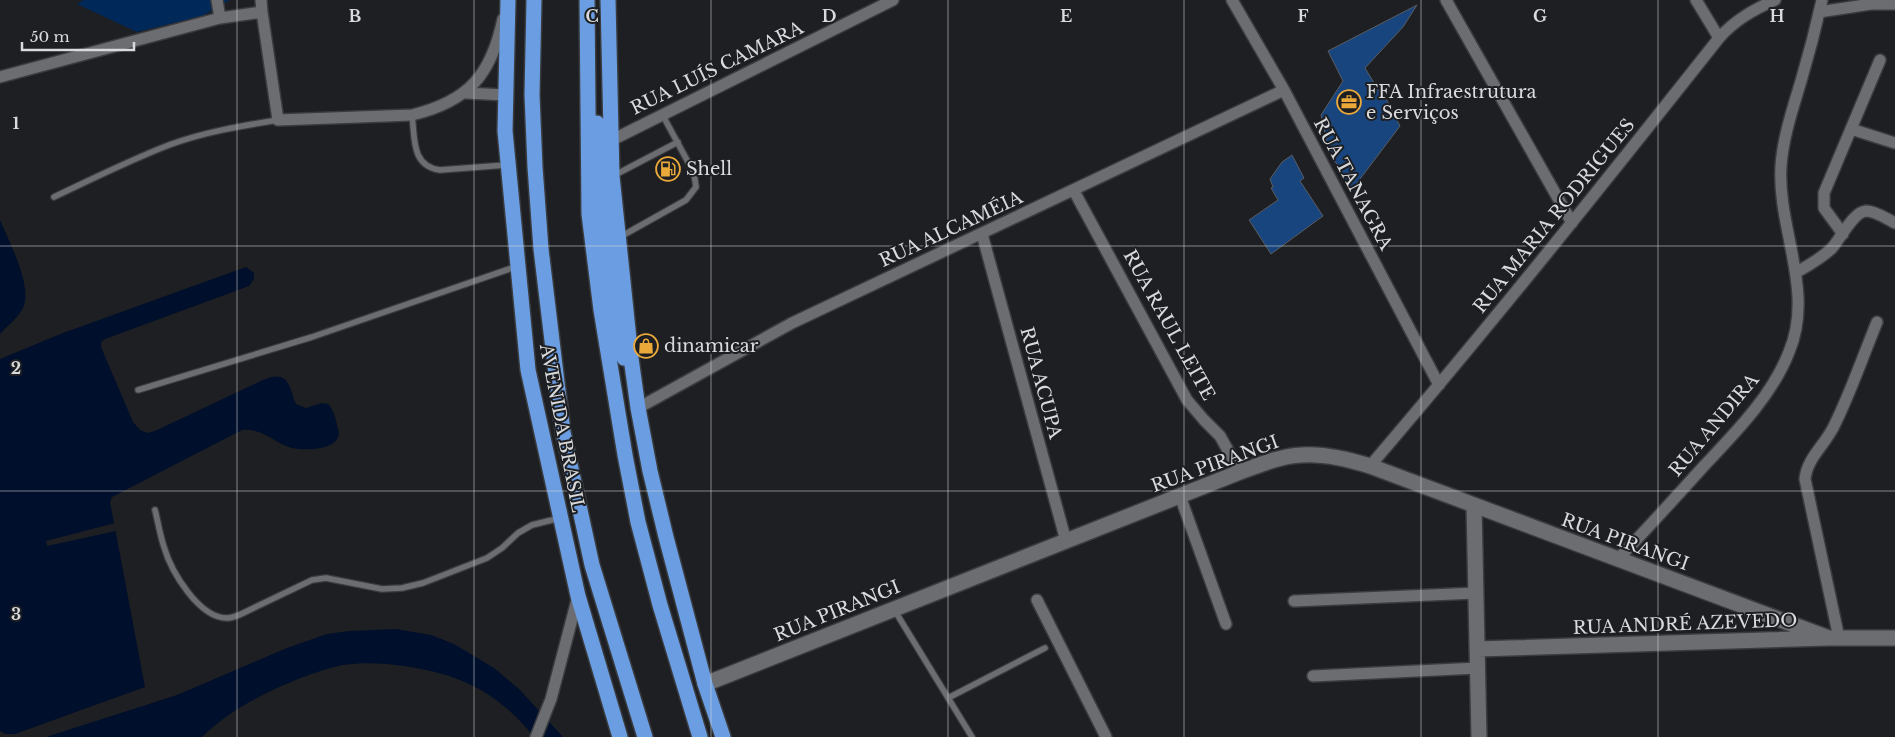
<svg xmlns="http://www.w3.org/2000/svg" width="1895" height="737" viewBox="0 0 1895 737" font-family="'Libre Baskerville',serif">
	<style>
		.green { fill: #00295a }
		.water { fill: #000f2b }
		.pier { fill: #1d1f22 }
		.building { fill: #18457e; stroke: #5a5c60 }
		.lines { fill: none; stroke-linecap: round; stroke-linejoin: round }
		.lane-casing { stroke: #393b3e; stroke-width: 8 }
		.street-casing { stroke: #393b3e; stroke-width: 14 }
		.secondary-casing { stroke: #393b3e; stroke-width: 18 }
		.highway-casing { stroke: #393b3e; stroke-width: 18 }
		.lane { stroke: #6b6d71; stroke-width: 5.5 }
		.street { stroke: #6b6d71; stroke-width: 11 }
		.secondary { stroke: #6b6d71; stroke-width: 15 }
		.highway { stroke: #6a9de2; stroke-width: 15 }
		.grid { fill: none; stroke: #d8dadc; stroke-width: 1; stroke-opacity: 0.55 }
		.labels { text-anchor: middle; dominant-baseline: central; stroke-width: 4; stroke-linejoin: round; paint-order: stroke }
		.street-label { font-size: 18px; fill: #d8dadc; stroke: #1d1f22 }
		.poi-label { font-size: 18px; fill: #d8dadc; stroke: #1d1f22; text-anchor: start }
		.grid-label { font-size: 16px; text-anchor: middle; font-weight: bold; fill: #d8dadc; stroke: #1d1f22; stroke-width: 4; stroke-linejoin: round; paint-order: stroke }
	</style>
	<rect width="100%" height="100%" fill="#1d1f22"/>
	<path class="green" d="M 83,0 L 230,0 L 202,16 L 137,32 L 77,4 Z"/>
	<path class="water" d="M 0,220 C 9,242 33,286 23,308 C 19,317 7,326 0,334 Z
		M 246,267 L 254,273 L 254,279 L 249,286 L 105,339 L 101,342 L 101,347 L 133,422 L 140,430 L 147,433 L 155,431 L 263,380 C 288,370 288,383 296,404 L 306,408 L 322,403 L 328,404 C 334,410 336,420 338,429 C 345,450 302,452 289,447 C 272,441 262,428 242,430 L 112,497 L 110,502 L 145,687 L 15,734 L 6,734 L 0,731 L 0,359 L 63,333 Z
		M 396,629 L 431,635 L 454,644 L 494,668 L 519,689 L 563,737 L 534,737 C 498,692 460,674 404,666 C 384,663 363,662 343,665 C 319,670 297,679 275,689 C 249,701 222,717 202,737 L 46,737 L 177,695 L 287,648 L 327,634 L 349,631 Z"/>
	<path class="pier" d="M 115,523 L 116,531 L 47,546 L 46,541 Z"/>
	<path class="building" d="M 1417,5 L 1403,27 L 1365,68 L 1379,91 L 1381,89 L 1400,126 L 1351,191 L 1340,172 L 1341,170 L 1329,153 L 1321,115 L 1343,81 L 1328,51 Z
		M 1292,155 L 1304,178 L 1300,181 L 1323,216 L 1271,254 L 1249,220 L 1278,200 L 1271,188 L 1273,187 L 1270,179 L 1282,162 Z"/>
	<g class="lines">
		<g class="lane-casing">
			<path id="lane" d="M 412,115 C 415,138 411,166 440,170 L 506,165
				M 613,176 L 678,142
				M 54,197 C 92,179 130,160 169,145 C 204,132 241,126 278,120
				M 620,237 L 686,200 L 696,187 L 694,173 L 662,114
				M 138,390 L 312,337 L 518,266
				M 155,510 C 158,522 160,535 164,547 C 171,571 199,619 228,618 C 231,618 236,616 239,615 L 312,580 L 326,578 L 382,589 L 402,588 L 423,583 L 487,558 L 502,548 L 518,533 L 532,525 L 560,518
				M 895,611 L 972,737
				M 948,698 L 1045,648"/>
		</g>
		<g class="street-casing">
			<path id="street" d="M 217,0 L 220,18
				M 261,0 L 262,12 L 278,120 L 412,115 C 469,101 491,75 503,19
				M 1232,0 L 1284,90 L 1439,385
				M 1446,0 L 1572,223
				M 1696,0 L 1719,38
				M 1819,12 L 1871,4 L 1895,4
				M 0,77 L 220,18 L 262,12
				M 466,93 L 505,95
				M 1851,129 L 1895,143
				M 610,141 L 893,0
				M 1074,191 L 1187,400 L 1204,420 L 1220,436 L 1240,472
				M 982,234 L 1066,541
				M 1843,234 L 1824,208 L 1824,193 L 1880,60
				M 1797,272 C 1809,265 1822,258 1832,248 C 1841,238 1853,212 1866,211 C 1876,211 1887,219 1895,223
				M 638,408 L 792,323 L 1284,90
				M 1370,466 C 1490,326 1605,182 1719,38 C 1735,20 1753,10 1775,0
				M 1180,496 L 1226,624
				M 1618,559 C 1647,529 1675,498 1703,467 C 1735,433 1772,396 1789,352 C 1815,291 1777,228 1781,166 C 1783,137 1793,108 1801,81 C 1809,54 1816,27 1822,0
				M 1037,600 L 1106,737
				M 1294,601 L 1476,593
				M 1839,638 L 1805,479 C 1807,458 1825,445 1834,426 C 1851,392 1863,356 1877,322
				M 1313,676 L 1478,668
				M 536,737 L 551,699 L 578,596"/>
		</g>
		<g class="secondary-casing">
			<path id="secondary" d="M 1474,506 L 1479,737
				M 1477,649 L 1829,638 L 1895,638
				M 705,684 L 1240,472 C 1260,465 1280,456 1301,455 C 1324,453 1348,459 1370,466 L 1829,638"/>
		</g>
		<g class="highway-casing">
			<path id="highway" d="M 508,0 L 505,131 L 528,370 L 578,596 L 620,737
				M 534,0 L 532,95 L 535,167 L 541,249 L 563,432 L 592,565 L 645,737
				M 587,0 L 589,214 L 601,310 L 625,455 L 638,522 L 660,605 L 700,737
				M 608,0 L 612,176 L 631,358 L 638,408 L 650,471 L 666,537 L 705,684 L 723,737
				M 597,123 L 605,234 L 617,336 L 624,358"/>
		</g>
		<use href="#lane" class="lane"/>
		<use href="#street" class="street"/>
		<use href="#secondary" class="secondary"/>
		<use href="#highway" class="highway"/>
	</g>
	<path class="grid" d="M 237,0 L 237,737M 474,0 L 474,737M 711,0 L 711,737M 948,0 L 948,737M 1184,0 L 1184,737M 1421,0 L 1421,737M 1658,0 L 1658,737M 0,246 L 1895,246M 0,491 L 1895,491"/>
	<defs>
		<g id="office-ring" transform="scale(1.25)"><circle r="9.5" fill="#1d1f22" stroke="#eba93a" stroke-width="1.5"/><path d="M-6-3h4V-5.5h4V-3h4V5H-6ZM-1-4.5V-3h2v-1.5ZM-6 0V1H6V0Z" fill="#eba93a"/></g>
		<g id="fuel-ring" transform="scale(1.25)"><circle r="9.5" fill="#1d1f22" stroke="#eba93a" stroke-width="1.5"/><path d="M-5.5-6h7V0h2V4h1.3V-2.5L3-4.5l.8-.8L6-3V5H2.5V1h-1V6h-7ZM-4.2-4.7v3.2H.2V-4.7Z" fill="#eba93a"/></g>
		<g id="shop-ring" transform="scale(1.25)"><circle r="9.5" fill="#1d1f22" stroke="#eba93a" stroke-width="1.5"/><path d="M-5-2.5h2.3a2.7 3.5 0 0 1 5.4 0H5L5.5 6h-11ZM-1.5-2.5h3a1.5 2.3 0 0 0-3 0Z" fill="#eba93a"/></g>
	</defs>
	<g fill-rule="evenodd">
		<use href="#office-ring" x="1349" y="102"/>
		<use href="#fuel-ring" x="668" y="169"/>
		<use href="#shop-ring" x="646" y="346"/>
	</g>
	<g class="labels">
		<g class="street-label">
			<text transform="translate(717 68) rotate(-26)">RUA LUÍS CAMARA</text>
			<text transform="translate(1353 184) rotate(62)">RUA TANAGRA</text>
			<text transform="translate(1554 216) rotate(-51)">RUA MARIA RODRIGUES</text>
			<text transform="translate(951 229) rotate(-25)">RUA ALCAMÉIA</text>
			<text transform="translate(1169 325) rotate(61)">RUA RAUL LEITE</text>
			<text transform="translate(1041 383) rotate(75)">RUA ACUPA</text>
			<text transform="translate(1714 425) rotate(-50)">RUA ANDIRA</text>
			<text transform="translate(562 428) rotate(79)">AVENIDA BRASIL</text>
			<text transform="translate(1215 464) rotate(-20)">RUA PIRANGI</text>
			<text transform="translate(1625 542) rotate(20)">RUA PIRANGI</text>
			<text transform="translate(837 611) rotate(-22)">RUA PIRANGI</text>
			<text transform="translate(1685 624) rotate(-2)">RUA ANDRÉ AZEVEDO</text>
		</g>
		<g class="poi-label">
			<text x="1366" y="92">FFA Infraestrutura<tspan x="1366" dy="21">e Serviços</tspan></text>
			<text x="686" y="169">Shell</text>
			<text x="664" y="346">dinamicar</text>
		</g>
	</g>
	<g class="grid-label">
		<text x="355" y="22">B</text>
		<text x="592" y="22">C</text>
		<text x="829" y="22">D</text>
		<text x="1066" y="22">E</text>
		<text x="1303" y="22">F</text>
		<text x="1540" y="22">G</text>
		<text x="1777" y="22">H</text>
		<text x="16" y="129">1</text>
		<text x="16" y="374">2</text>
		<text x="16" y="620">3</text>
	</g>
	<path d="M22 42v8h112v-8" fill="none" stroke="#d8dadc" stroke-width="2.5"/>
	<text x="30" y="42" font-size="15" fill="#d8dadc" stroke="#1d1f22" stroke-width="4" paint-order="stroke">50 m</text>
</svg>
